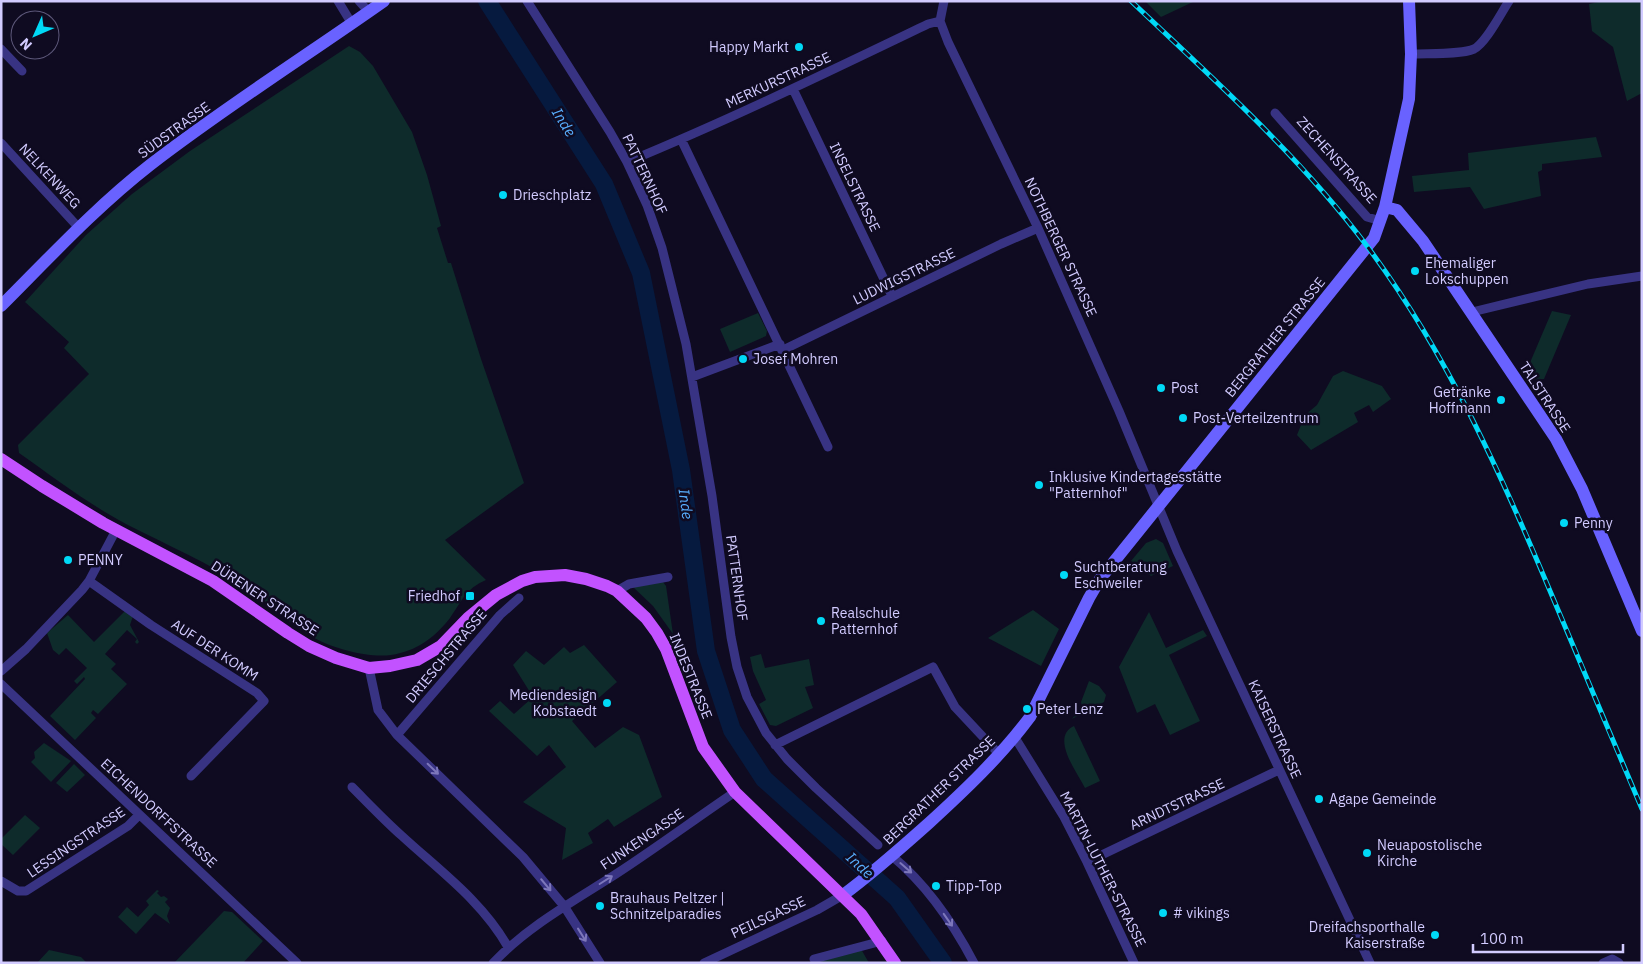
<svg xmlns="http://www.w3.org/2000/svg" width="1643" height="964" viewBox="0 0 1643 964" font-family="'IBM Plex Sans',sans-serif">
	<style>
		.green { fill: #0e2b2b }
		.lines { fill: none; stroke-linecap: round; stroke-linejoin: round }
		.river { stroke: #061a3f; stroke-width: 18 }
		.street { stroke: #383383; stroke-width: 9 }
		.secondary { stroke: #6962ff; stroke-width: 12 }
		.primary { stroke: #c252ff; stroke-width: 12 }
		.rail-casing { stroke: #00d9f6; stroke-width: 5 }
		.rail { stroke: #0f0b21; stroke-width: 3; stroke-dasharray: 9; stroke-linecap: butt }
		.oneway { stroke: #7d77bb }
		.poi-dot { fill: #00d9f6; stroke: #0f0b21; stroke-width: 2 }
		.labels { text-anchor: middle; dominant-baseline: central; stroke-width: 5; stroke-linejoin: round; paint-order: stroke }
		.poi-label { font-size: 14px; fill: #d2cbff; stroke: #0f0b21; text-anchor: start }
		.street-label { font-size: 14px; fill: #d2cbff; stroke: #0f0b21 }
		.water-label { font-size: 15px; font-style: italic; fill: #59afff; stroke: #0f0b21 }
	</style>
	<rect width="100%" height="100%" fill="#0f0b21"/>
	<path class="green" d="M 1145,1 L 1195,1 L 1161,17 Z
		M 1603,1 L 1642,1 L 1642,93 L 1627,101 L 1613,47 L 1592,31 L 1589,4 Z
		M 349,46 L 360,52 L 373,66 L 412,132 L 427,175 L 441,226 L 437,228 L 448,263 L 451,263 L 481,359 L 524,483 L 445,540 L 486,580 C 465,589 462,601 450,618 C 434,638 417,651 391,655 C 368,658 330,648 311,636 C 288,623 269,603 247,588 C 209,563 167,545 126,524 C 90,505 53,477 19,453 L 18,445 L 89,374 L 64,348 L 69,342 L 25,302 L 86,235 L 132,194 L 190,151 Z
		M 1596,137 L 1602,157 L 1542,164 L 1542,170 L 1538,172 L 1541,196 L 1484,209 L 1470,187 L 1414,192 L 1412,176 L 1469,170 L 1468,153 Z
		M 1552,311 L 1571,315 L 1544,379 L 1531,380 L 1526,372 Z
		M 758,313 L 767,331 L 766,336 L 730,352 L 720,329 Z
		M 1343,371 L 1382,386 L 1391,399 L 1373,412 L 1369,405 L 1354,413 L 1358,422 L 1311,450 L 1297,435 L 1305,415 L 1317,405 L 1333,376 Z
		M 1156,539 L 1163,543 L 1173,566 L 1151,576 L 1131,561 L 1146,543 Z
		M 663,582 L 666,586 L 673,634 L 653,606 L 633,587 Z
		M 1033,610 L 1059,629 L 1041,666 L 988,638 Z
		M 125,611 L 133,616 L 130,625 L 139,642 L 137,644 L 135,642 L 137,639 L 127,630 L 105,654 L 116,664 L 111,669 L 127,684 L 98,714 L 93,710 L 91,713 L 96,718 L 75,740 L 50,716 L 85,679 L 84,677 L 77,684 L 74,681 L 87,668 L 66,648 L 59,655 L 53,650 L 47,633 L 68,615 L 94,642 Z
		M 1149,612 L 1166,648 L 1203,630 L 1207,636 L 1169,655 L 1200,721 L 1170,735 L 1155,704 L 1137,713 L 1119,667 Z
		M 584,645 L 617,682 L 572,721 L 595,748 L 623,727 L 639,735 L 662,797 L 614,827 L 608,819 L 588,833 L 593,843 L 562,860 L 566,828 L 523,802 L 566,767 L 549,745 L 537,756 L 489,711 L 500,701 L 514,714 L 533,697 L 513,665 L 526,651 L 544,665 L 564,647 L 570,653 Z
		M 761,654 L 765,668 L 809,659 L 814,685 L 805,687 L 813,708 L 776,726 L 770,725 L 759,704 L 766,700 L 753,671 L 750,657 Z
		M 1089,681 L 1099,686 L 1106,695 L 1104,702 L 1072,719 L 1082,706 L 1081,702 Z
		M 1074,726 L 1100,781 L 1085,788 C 1077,772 1050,737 1074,726 Z
		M 44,743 L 71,761 L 51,782 L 31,762 L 35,758 L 34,752 Z
		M 74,764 L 85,775 L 67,792 L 56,783 Z
		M 25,815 L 40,828 L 13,855 L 1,844 L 1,839 Z
		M 157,890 L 159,891 L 157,893 L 161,897 L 164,896 L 168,899 L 165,902 L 170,908 L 167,916 L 170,924 L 155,913 L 136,934 L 118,917 L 127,907 L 138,917 L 149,905 L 146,901 Z
		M 224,911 L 232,912 L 263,941 L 243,963 L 174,963 Z
		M 861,949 L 869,963 L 820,963 L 824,959 Z
		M 49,950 L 81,957 L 87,963 L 37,963 Z"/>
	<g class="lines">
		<path class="river" d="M 487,1 L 604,184 L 641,273 L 681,470 L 706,651 L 732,730 L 764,779 L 897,898 L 943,963"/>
		<path class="street" d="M 338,1 L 352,24
			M 359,1 L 369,12
			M 527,1 L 610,132 L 627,162 L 647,205 L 662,248 L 686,344 L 712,496 L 731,637 L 737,667 L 747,697 L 766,733 L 787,759 L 816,788 L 878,845
			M 944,1 L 940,21 L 948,42 L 1038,228 L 1119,411 L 1177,551 L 1370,963
			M 1,49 L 22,71
			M 1411,54 C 1427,53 1460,55 1474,49 C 1486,43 1501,13 1509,1
			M 793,89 L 892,296
			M 1275,113 L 1367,217 L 1381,221
			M 681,139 L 828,447
			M 1,143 L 79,228
			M 627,162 C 729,120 828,72 928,24 L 940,21
			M 1472,312 L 1588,284 L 1642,276
			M 783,350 L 1001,244 L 1038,228
			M 692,377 L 780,344
			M 89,581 L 151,625 L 257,693 L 264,701 L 191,776
			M 617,591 L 629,584 L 668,577
			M 369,668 L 378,710 L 397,735 L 523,857 L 564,906 L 600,963
			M 1,671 L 26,649 L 82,590 L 89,581 L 116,530
			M 1,684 L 297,963
			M 397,735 L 500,615 L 519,598
			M 1014,736 L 1064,817 L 1087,862 L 1134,963
			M 775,745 L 933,667 L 955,707 L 999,754
			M 352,787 C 368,803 384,820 402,836 C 440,871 482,901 508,947
			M 892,856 C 927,885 953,923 974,963
			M 1087,862 L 1279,770
			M 1,881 L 18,891 L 26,891 L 128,826 L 139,815
			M 814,959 L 882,941
			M 493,963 C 528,926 574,901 616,874 C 656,848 695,819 735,792
			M 704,963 L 817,910 L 843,895
			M 1603,963 L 1612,959 L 1619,963"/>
		<path class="secondary" d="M 1385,207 L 1397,210 L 1423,241 L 1556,439 L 1582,489 L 1642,631
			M 1,306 C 49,258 96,207 150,165 C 225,107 306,56 384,1
			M 843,895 C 873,873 901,848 929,823 C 964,791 1001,756 1030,717 L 1089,598 L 1100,579 L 1374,238 L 1385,207 L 1409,99 L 1411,54 L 1409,1"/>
		<path class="primary" d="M 1,459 L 42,486 L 103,523 L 213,581 L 288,633 L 309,646 L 336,658 L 369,668 L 390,666 L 417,660 L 441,646 L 468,618 L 496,595 L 522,581 L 535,577 L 565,575 L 586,579 L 607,586 L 617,591 L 646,618 L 657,633 L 666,649 L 703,747 L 735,792 L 861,914 L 895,963"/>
		<g class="rail-casing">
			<path id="rail" d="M 1131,1 C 1213,79 1299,155 1367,246 C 1447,353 1502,476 1553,598 C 1583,668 1612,739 1642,809"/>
		</g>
		<use href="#rail" class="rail"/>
	</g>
	<defs><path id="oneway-shaft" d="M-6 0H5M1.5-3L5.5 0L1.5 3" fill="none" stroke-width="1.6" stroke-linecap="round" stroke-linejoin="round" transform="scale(1.25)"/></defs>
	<g class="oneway">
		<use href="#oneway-shaft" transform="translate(433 769) rotate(44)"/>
		<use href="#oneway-shaft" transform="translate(906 868) rotate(41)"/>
		<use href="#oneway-shaft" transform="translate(606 880) rotate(-32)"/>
		<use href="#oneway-shaft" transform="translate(546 885) rotate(50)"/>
		<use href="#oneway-shaft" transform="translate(948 920) rotate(55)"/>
		<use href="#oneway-shaft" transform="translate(582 935) rotate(58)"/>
	</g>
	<g class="poi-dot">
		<circle cx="799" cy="47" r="5"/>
		<circle cx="503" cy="195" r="5"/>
		<circle cx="1415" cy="271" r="5"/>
		<circle cx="743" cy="359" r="5"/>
		<circle cx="1161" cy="388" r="5"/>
		<circle cx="1501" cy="400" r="5"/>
		<circle cx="1183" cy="418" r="5"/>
		<circle cx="1039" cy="485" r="5"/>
		<circle cx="1564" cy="523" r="5"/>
		<circle cx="68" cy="560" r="5"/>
		<circle cx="1064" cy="575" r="5"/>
		<rect x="465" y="591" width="10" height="10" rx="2.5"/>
		<circle cx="821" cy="621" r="5"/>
		<circle cx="607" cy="703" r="5"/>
		<circle cx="1027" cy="709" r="5"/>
		<circle cx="1319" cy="799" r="5"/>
		<circle cx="1367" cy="853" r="5"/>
		<circle cx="936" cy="886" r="5"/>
		<circle cx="600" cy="906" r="5"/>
		<circle cx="1163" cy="913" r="5"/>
		<circle cx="1435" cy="935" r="5"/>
	</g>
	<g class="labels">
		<g class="poi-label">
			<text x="789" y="47" text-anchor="end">Happy Markt</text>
			<text x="513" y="195">Drieschplatz</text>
			<text x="1425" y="263">Ehemaliger<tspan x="1425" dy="16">Lokschuppen</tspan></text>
			<text x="753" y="359">Josef Mohren</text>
			<text x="1171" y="388">Post</text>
			<text x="1491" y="392" text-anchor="end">Getränke<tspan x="1491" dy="16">Hoffmann</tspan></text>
			<text x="1193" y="418">Post-Verteilzentrum</text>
			<text x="1049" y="477">Inklusive Kindertagesstätte<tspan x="1049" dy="16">"Patternhof"</tspan></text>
			<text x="1574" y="523">Penny</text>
			<text x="78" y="560">PENNY</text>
			<text x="1074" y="567">Suchtberatung<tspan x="1074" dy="16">Eschweiler</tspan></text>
			<text x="460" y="596" text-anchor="end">Friedhof</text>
			<text x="831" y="613">Realschule<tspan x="831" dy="16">Patternhof</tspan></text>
			<text x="597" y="695" text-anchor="end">Mediendesign<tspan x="597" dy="16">Kobstaedt</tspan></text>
			<text x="1037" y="709">Peter Lenz</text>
			<text x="1329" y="799">Agape Gemeinde</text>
			<text x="1377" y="845">Neuapostolische<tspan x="1377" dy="16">Kirche</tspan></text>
			<text x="946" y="886">Tipp-Top</text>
			<text x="610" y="898">Brauhaus Peltzer |<tspan x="610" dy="16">Schnitzelparadies</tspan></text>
			<text x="1173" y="913"># vikings</text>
			<text x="1425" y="927" text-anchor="end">Dreifachsporthalle<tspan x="1425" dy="16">Kaiserstraße</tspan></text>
		</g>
		<g class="street-label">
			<text transform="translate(778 80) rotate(-25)">MERKURSTRASSE</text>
			<text transform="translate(174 130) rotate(-36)">SÜDSTRASSE</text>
			<text transform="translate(1337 160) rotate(48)">ZECHENSTRASSE</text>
			<text transform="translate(645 174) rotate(65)">PATTERNHOF</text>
			<text transform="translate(50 176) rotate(47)">NELKENWEG</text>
			<text transform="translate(855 187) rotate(64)">INSELSTRASSE</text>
			<text transform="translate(1061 247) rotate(65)">NOTHBERGER STRASSE</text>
			<text transform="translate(904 276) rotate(-26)">LUDWIGSTRASSE</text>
			<text transform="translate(1275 337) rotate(-51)">BERGRATHER STRASSE</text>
			<text transform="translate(1545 397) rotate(57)">TALSTRASSE</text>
			<text transform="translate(737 578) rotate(82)">PATTERNHOF</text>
			<text transform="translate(265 598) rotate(33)">DÜRENER STRASSE</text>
			<text transform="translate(215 650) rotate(33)">AUF DER KOMM</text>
			<text transform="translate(446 656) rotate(-50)">DRIESCHSTRASSE</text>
			<text transform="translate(691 676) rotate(68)">INDESTRASSE</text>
			<text transform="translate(1275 729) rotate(65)">KAISERSTRASSE</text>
			<text transform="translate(939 790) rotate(-44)">BERGRATHER STRASSE</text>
			<text transform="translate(1177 804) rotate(-25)">ARNDTSTRASSE</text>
			<text transform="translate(159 813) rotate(43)">EICHENDORFFSTRASSE</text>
			<text transform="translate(642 839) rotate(-34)">FUNKENGASSE</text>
			<text transform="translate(76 842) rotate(-34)">LESSINGSTRASSE</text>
			<text transform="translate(1103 869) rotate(63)">MARTIN-LUTHER-STRASSE</text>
			<text transform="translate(768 917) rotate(-25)">PEILSGASSE</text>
		</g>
		<g class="water-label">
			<text transform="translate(564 122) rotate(58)">Inde</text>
			<text transform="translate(686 504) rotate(82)">Inde</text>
			<text transform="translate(860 865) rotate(42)">Inde</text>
		</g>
	</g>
	<rect width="1643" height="964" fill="none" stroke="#d2cbff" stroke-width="5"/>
	<g transform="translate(35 35) rotate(225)"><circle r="24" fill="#0f0b21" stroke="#5d587a"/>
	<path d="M0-4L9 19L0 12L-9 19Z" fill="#00d9f6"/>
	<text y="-8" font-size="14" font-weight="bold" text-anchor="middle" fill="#d2cbff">N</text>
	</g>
	<path d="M1473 944v8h150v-8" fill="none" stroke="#d2cbff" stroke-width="2.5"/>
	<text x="1480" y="944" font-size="15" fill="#d2cbff" stroke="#0f0b21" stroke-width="4" paint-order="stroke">100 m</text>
</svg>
